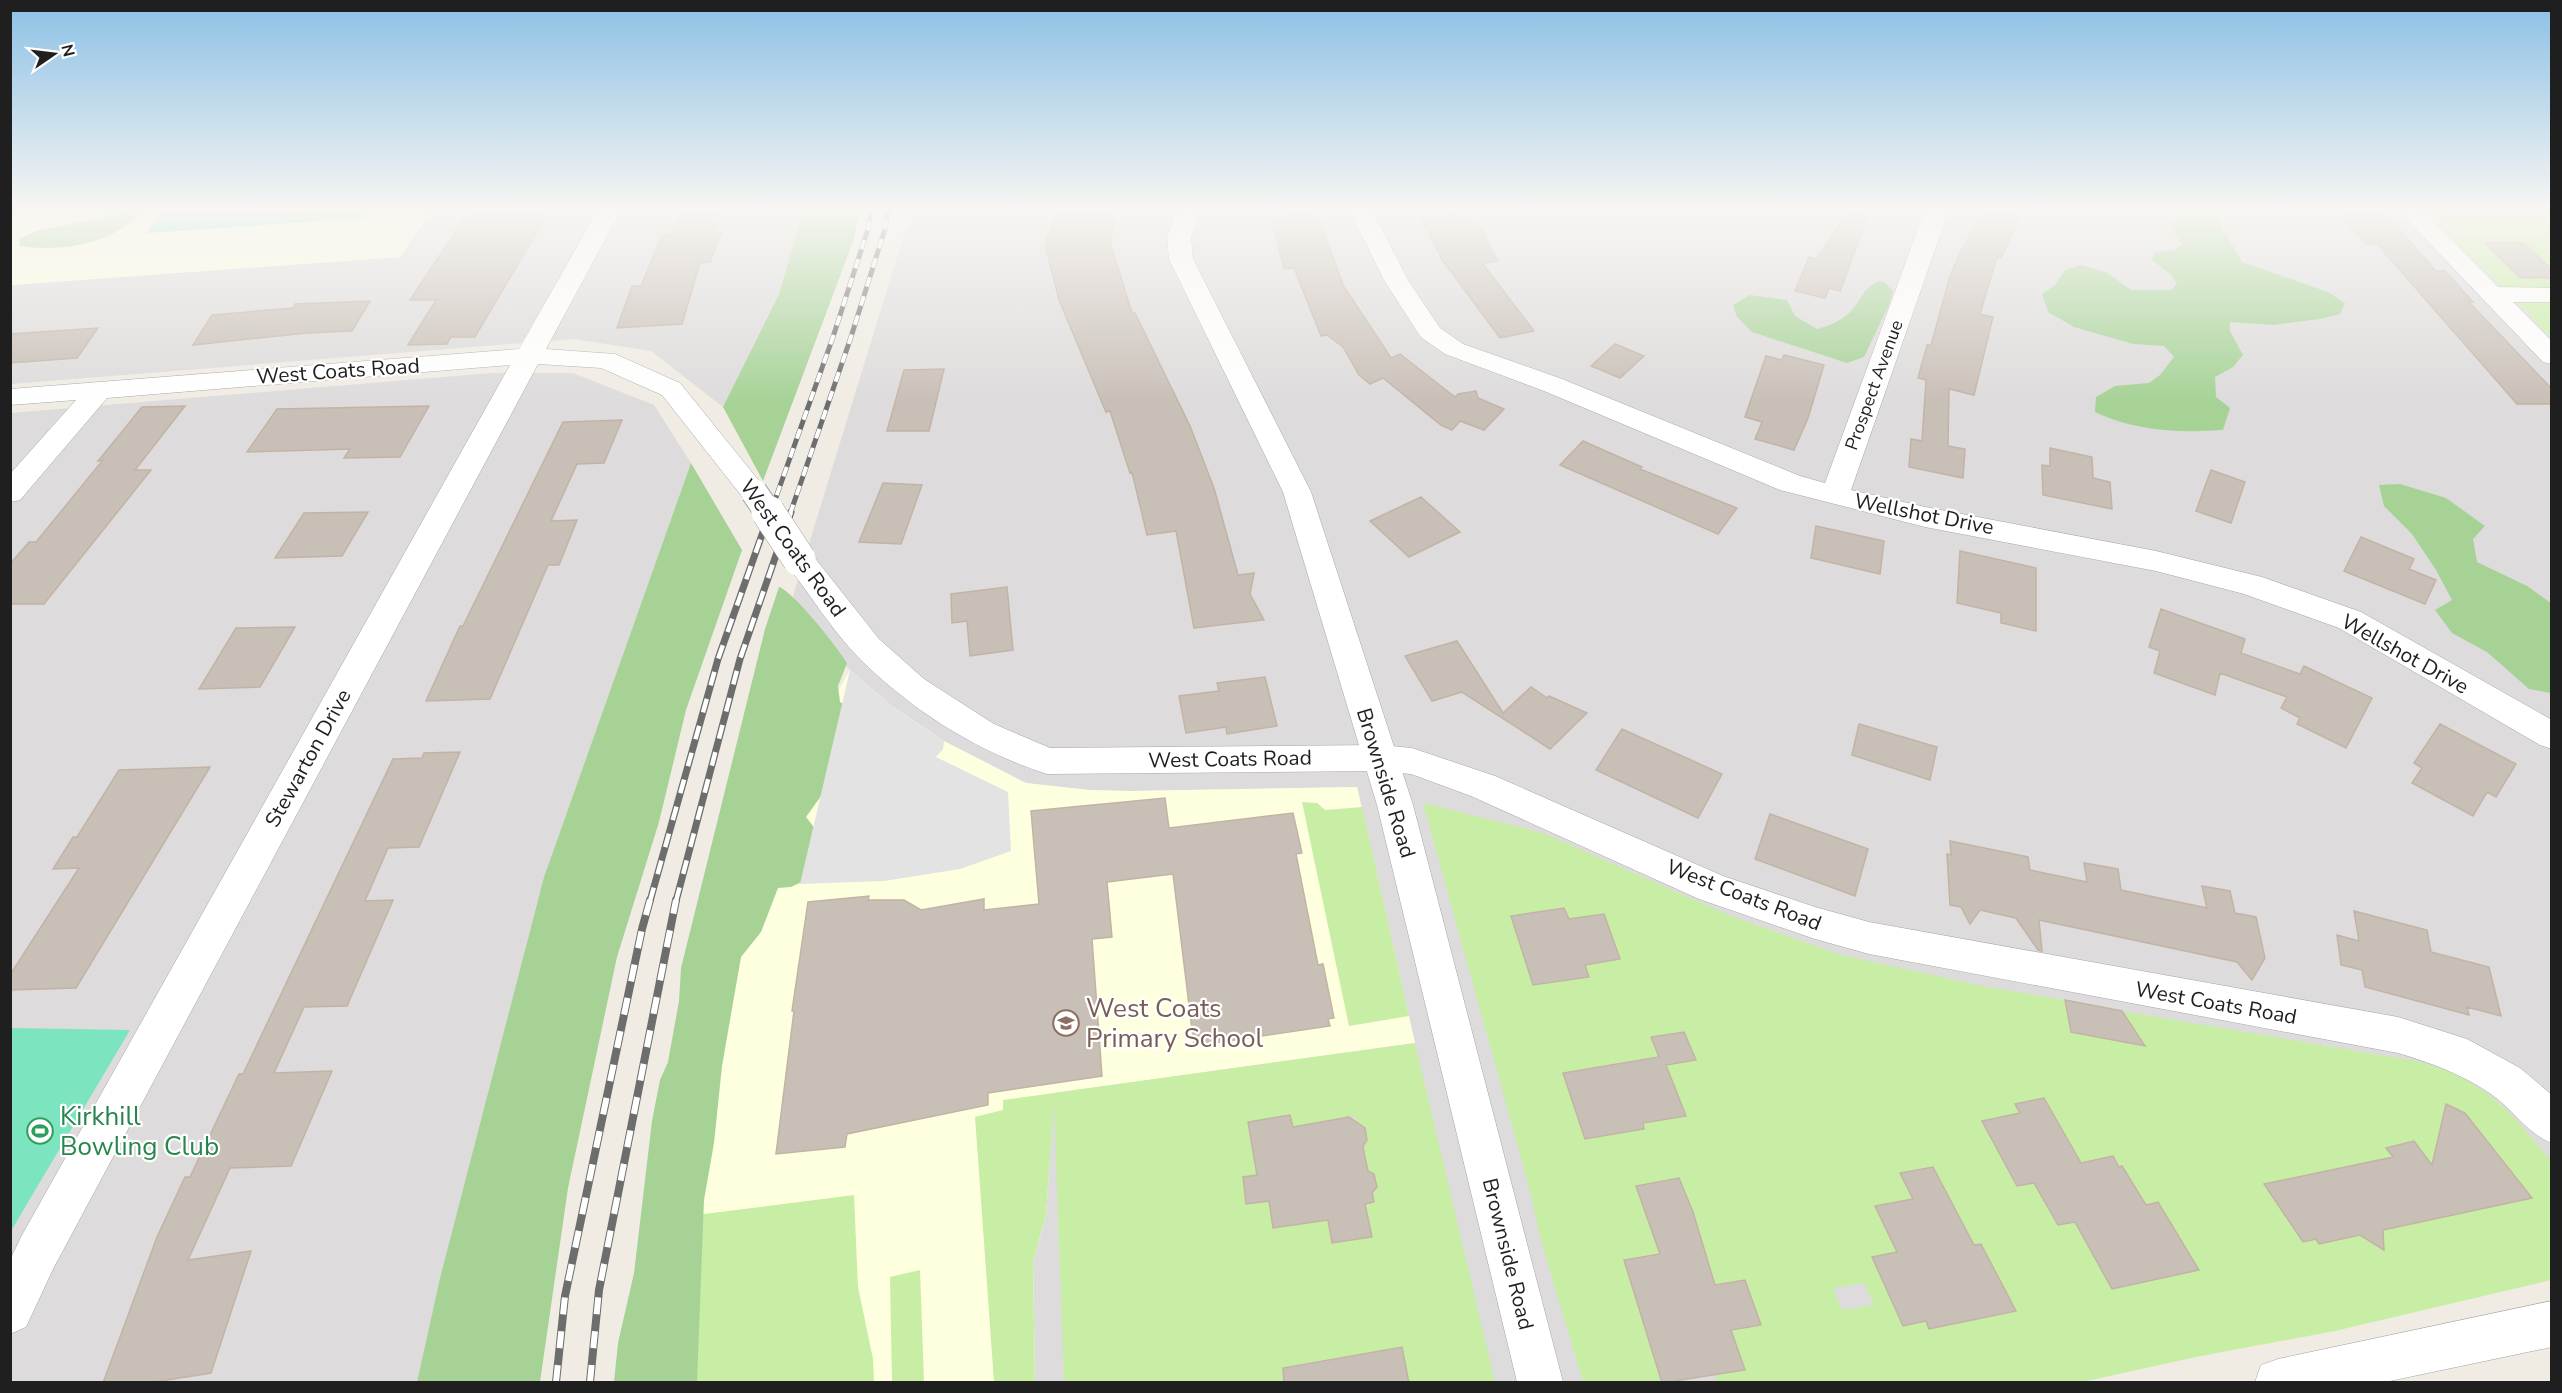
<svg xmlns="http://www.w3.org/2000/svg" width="2562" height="1393" viewBox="0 0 2562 1393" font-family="'Nunito Sans',sans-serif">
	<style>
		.residential { fill: #dddbdb }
		.education { fill: #feffde }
		.grass { fill: #c8eea6; fill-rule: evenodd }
		.forest { fill: #a6d296 }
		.pitch { fill: #7ce5bf }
		.parking { fill: #e3e3e3 }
		.building { fill: #c8bfb7; stroke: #c3b3a5; stroke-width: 1.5 }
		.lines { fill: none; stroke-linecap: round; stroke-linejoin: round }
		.minor-casing { stroke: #a6a6a6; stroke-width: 1 }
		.tertiary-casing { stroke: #a6a6a6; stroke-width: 1 }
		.minor { fill: #fff; fill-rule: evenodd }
		.tertiary { fill: #fff; fill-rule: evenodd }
		.rail-far2-casing { stroke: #6d6d6d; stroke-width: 5 }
		.rail-far1-casing { stroke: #6d6d6d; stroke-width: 7 }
		.rail-casing { stroke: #6d6d6d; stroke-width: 8 }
		.rail-far2 { stroke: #fff; stroke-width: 4; stroke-dasharray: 10; stroke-linecap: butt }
		.rail-far1 { stroke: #fff; stroke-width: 4.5; stroke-dasharray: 14; stroke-linecap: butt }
		.rail { stroke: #fff; stroke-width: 6; stroke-dasharray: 17; stroke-linecap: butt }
		.minor-bridge-far1-casing { stroke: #a6a6a6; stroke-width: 28; stroke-linecap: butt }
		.minor-bridge-casing { stroke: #a6a6a6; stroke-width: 34; stroke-linecap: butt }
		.minor-bridge-far1 { stroke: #fff; stroke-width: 26 }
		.minor-bridge { stroke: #fff; stroke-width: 33 }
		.labels { text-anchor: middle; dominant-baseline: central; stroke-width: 4.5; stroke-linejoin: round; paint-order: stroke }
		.far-street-label { font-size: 18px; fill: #1f1f1f; stroke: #fff }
		.street-label { font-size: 21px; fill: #1f1f1f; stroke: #fff }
		.near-education-label { font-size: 26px; fill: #785e54; stroke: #fff; text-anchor: start }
		.near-leisure-label { font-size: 26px; fill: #27864d; stroke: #fff; text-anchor: start }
	</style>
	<rect width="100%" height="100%" fill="#f0ece4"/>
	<path class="residential" d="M 423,208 L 804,208 L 779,294 L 723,407 L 651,351 L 574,339 L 11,384 L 10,285 L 400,257 Z
		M 912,208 L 2551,208 L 2551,1262 L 2044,1382 L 1035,1382 L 1033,1262 L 1046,1215 L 1054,1092 L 1415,1043 L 1357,787 L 1130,791 L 1089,790 L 1026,783 L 944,741 L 893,707 L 850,670 L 790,606 Z
		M 491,373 L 573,373 L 654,405 L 691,463 L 544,877 L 440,1278 L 417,1382 L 11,1382 L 11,413 Z"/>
	<path class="education" d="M 11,208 L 433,208 L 400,257 L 11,285 Z
		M 850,670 L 893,707 L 944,741 L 1026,783 L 1089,790 L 1130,791 L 1357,787 L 1415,1043 L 1054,1093 L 1046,1215 L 1033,1262 L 1035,1382 L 686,1382 L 699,1178 L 764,822 Z"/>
	<path class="grass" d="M 2421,208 L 2551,208 L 2551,289 L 2503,289 L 2455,241 L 2450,233 L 2446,232 Z
		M 2515,301 L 2551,302 L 2551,338 L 2529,315 L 2530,314 Z
		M 1302,802 L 1317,803 L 1325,810 L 1362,807 L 1409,1016 L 1349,1026 Z
		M 1423,803 L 1543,833 L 1731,916 L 1841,955 L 1988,987 L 2065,1000 L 2071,1032 L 2144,1046 L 2122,1011 L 2422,1062 C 2488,1083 2509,1110 2551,1161 L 2551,1280 L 2335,1331 L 2201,1356 L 2082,1382 L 1717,1382 L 1715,1375 L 1745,1370 L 1731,1330 L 1760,1325 L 1745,1281 L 1715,1285 L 1702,1247 L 1668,1237 L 1655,1240 L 1659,1254 L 1624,1260 L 1662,1382 L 1583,1382 L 1541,1241 L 1530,1191 ZM 1564,908 L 1569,919 L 1604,915 L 1620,959 L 1585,965 L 1588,977 L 1533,985 L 1511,916 ZM 1684,1032 L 1695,1060 L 1652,1037 ZM 2044,1098 L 2081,1163 L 2113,1156 L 2119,1167 L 2122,1166 L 2146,1205 L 2158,1203 L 2199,1270 L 2112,1289 L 2075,1222 L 2058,1225 L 2034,1183 L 2017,1186 L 1982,1121 L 2020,1113 L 2016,1104 ZM 1933,1167 L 1959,1217 L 1969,1246 L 2015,1311 L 1930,1329 L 1926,1321 L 1903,1326 L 1872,1258 L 1910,1259 L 1898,1233 L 1888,1235 L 1875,1207 L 1913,1199 L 1901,1173 ZM 1864,1283 L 1874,1305 L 1842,1310 L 1833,1288 Z
		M 1415,1043 L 1495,1382 L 1409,1382 L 1402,1347 L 1302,1364 L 1304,1382 L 1064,1382 L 1054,1101 L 1046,1215 L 1033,1262 L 1035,1382 L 994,1382 L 975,1117 L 1003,1110 L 1003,1100 ZM 1355,1116 L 1357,1122 L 1365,1128 L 1367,1140 L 1362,1147 L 1367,1170 L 1374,1174 L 1377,1187 L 1372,1193 L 1374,1202 L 1365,1204 L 1372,1237 L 1326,1210 L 1306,1223 L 1273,1228 L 1269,1201 L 1246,1204 L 1243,1177 L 1257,1175 L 1249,1122 L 1293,1127 Z
		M 854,1195 L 858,1287 L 873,1359 L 874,1382 L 686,1382 L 696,1215 Z
		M 920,1270 L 924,1382 L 892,1382 L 890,1277 Z"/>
	<path class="forest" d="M 130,208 L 138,208 L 142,211 C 113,245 61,252 19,246 L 20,239 L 36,231 L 106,217 Z
		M 804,208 L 861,208 L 854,239 L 763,481 L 723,407 L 779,294 Z
		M 2182,208 L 2232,208 L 2217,209 L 2222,227 L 2242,262 L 2328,292 L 2345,303 L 2340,314 L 2320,319 L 2273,325 L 2230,322 L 2230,331 L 2243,355 L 2233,367 L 2215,377 L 2216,397 L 2230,408 L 2223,430 C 2179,433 2135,431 2095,412 L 2096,397 L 2115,386 L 2149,383 L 2160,375 L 2174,357 L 2164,346 L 2133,344 L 2074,327 L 2048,312 L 2042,294 L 2054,286 L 2065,270 L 2082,265 L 2108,273 L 2131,290 L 2172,290 L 2177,283 L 2170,274 L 2152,260 L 2155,252 L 2174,250 L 2183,244 L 2174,234 L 2172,224 L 2182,215 Z
		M 1878,281 L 1884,282 L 1893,291 L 1889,305 L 1864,357 L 1847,363 L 1752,332 L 1737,317 L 1733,305 L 1750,295 L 1787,300 L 1795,316 L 1817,329 C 1833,325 1849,317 1858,302 C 1866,290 1865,289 1878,281 Z
		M 691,463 L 742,550 L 686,710 L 659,822 L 617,957 L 568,1188 L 540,1382 L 417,1382 L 440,1278 L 544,877 Z
		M 2400,484 L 2446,498 L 2485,526 L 2473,539 L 2477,562 L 2527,586 L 2551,603 L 2551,693 L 2529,689 L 2487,652 L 2452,633 L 2435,610 L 2452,600 L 2436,570 L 2412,534 L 2384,506 L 2379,485 Z
		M 779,587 C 794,592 838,648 847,663 L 838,686 L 840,702 L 848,707 L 829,785 L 806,817 L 820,835 L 806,880 L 791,887 L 778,888 L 761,932 L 741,957 L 722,1066 L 714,1143 L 704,1200 L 697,1382 L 614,1382 L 618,1343 L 634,1273 L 652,1121 L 660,1080 L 668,1062 L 679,1001 L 681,968 L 765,629 Z"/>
	<path class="pitch" d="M 165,208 L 369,208 L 364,218 L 147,233 Z
		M 11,1028 L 130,1030 L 11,1231 L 10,1028 Z"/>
	<path class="parking" d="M 850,670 L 893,707 L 944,741 L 943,749 L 936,757 L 1008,792 L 1011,851 L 960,869 L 884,881 L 800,884 Z"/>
	<path class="building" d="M 471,208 L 551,208 L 475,337 L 451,337 L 447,344 L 408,345 L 436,300 L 410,300 Z
		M 680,208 L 721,208 L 714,233 L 721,233 L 710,262 L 700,263 L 682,324 L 617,328 L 632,286 L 641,286 L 662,235 L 672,234 Z
		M 1058,208 L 1119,208 L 1110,242 L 1132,313 L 1135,313 L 1190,426 L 1214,488 L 1238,575 L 1254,573 L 1250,594 L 1264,620 L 1194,628 L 1176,531 L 1147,535 L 1132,472 L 1130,473 L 1110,411 L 1106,412 L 1059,300 L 1045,244 Z
		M 1851,208 L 1871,208 L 1840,291 L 1829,288 L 1825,298 L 1795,291 L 1809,257 L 1816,259 Z
		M 1985,208 L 2025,208 L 2001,258 L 1997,257 L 1980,314 L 1993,317 L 1974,395 L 1949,389 L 1948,446 L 1965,449 L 1963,478 L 1909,467 L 1911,439 L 1922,441 L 1926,380 L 1918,378 L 1927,345 L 1931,345 L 1950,276 L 1960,253 Z
		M 2336,209 L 2382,210 L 2436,271 L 2445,271 L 2473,302 L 2468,301 L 2552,389 L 2552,404 L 2517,404 L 2377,244 L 2366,244 Z
		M 1316,211 L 1343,285 L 1391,358 L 1400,354 L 1455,397 L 1458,394 L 1476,391 L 1478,398 L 1504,409 L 1484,430 L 1460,421 L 1452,430 L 1441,425 L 1383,378 L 1370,384 L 1359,375 L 1343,347 L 1327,335 L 1321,336 L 1294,268 L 1284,269 L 1271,218 L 1284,217 L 1283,214 Z
		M 1455,214 L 1457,217 L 1473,215 L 1498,261 L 1482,263 L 1534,331 L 1500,338 L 1443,261 L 1421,218 Z
		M 2485,243 L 2524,243 L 2552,270 L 2552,278 L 2520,278 Z
		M 370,301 L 352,331 L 307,333 L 193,345 L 212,315 L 293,308 L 295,304 Z
		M 98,328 L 77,358 L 10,363 L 10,334 Z
		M 1615,344 L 1644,356 L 1620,378 L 1591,366 Z
		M 1784,355 L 1824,365 L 1808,418 L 1794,450 L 1755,439 L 1762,422 L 1745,417 L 1766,356 L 1782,360 Z
		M 944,369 L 929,431 L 887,431 L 904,370 Z
		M 185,406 L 135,470 L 151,470 L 44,604 L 10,604 L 10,564 L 29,542 L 36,542 L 103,460 L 98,461 L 142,407 Z
		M 429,406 L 400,457 L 344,458 L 350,449 L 247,452 L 277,409 Z
		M 622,420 L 604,463 L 577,464 L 551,521 L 577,520 L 559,565 L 548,565 L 490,699 L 426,701 L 460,626 L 463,626 L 563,422 Z
		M 1583,441 L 1642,467 L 1640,469 L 1737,508 L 1718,534 L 1560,465 Z
		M 2050,448 L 2092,457 L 2093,478 L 2110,482 L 2112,509 L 2043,495 L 2042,465 L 2050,466 Z
		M 2211,470 L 2245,482 L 2231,523 L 2196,511 Z
		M 883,483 L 922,485 L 901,544 L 859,542 Z
		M 1421,497 L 1460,532 L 1409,557 L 1370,521 Z
		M 368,512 L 342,556 L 275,558 L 304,513 Z
		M 1816,526 L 1884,541 L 1880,574 L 1811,558 Z
		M 2361,537 L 2414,559 L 2409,569 L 2436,580 L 2425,604 L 2344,571 Z
		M 1960,551 L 2036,568 L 2036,631 L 2001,623 L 2001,613 L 1957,603 Z
		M 1007,587 L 1013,650 L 970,656 L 967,621 L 952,623 L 951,594 Z
		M 2161,609 L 2245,639 L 2241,653 L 2300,674 L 2304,666 L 2372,698 L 2346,748 L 2297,724 L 2300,718 L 2281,708 L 2287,697 L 2220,673 L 2215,695 L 2154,673 L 2160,651 L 2149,647 Z
		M 295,627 L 260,687 L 199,689 L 236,628 Z
		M 1457,641 L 1503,713 L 1531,687 L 1547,698 L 1549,696 L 1587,713 L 1550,749 L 1462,692 L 1432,701 L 1405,656 Z
		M 1265,677 L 1277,726 L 1227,734 L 1226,727 L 1186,733 L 1179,696 L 1219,691 L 1217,683 Z
		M 1859,724 L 1937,747 L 1930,780 L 1852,755 Z
		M 2440,724 L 2516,764 L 2496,797 L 2487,792 L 2473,816 L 2412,783 L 2422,768 L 2414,763 Z
		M 1622,729 L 1722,774 L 1698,818 L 1596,770 Z
		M 460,752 L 419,847 L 388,848 L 365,901 L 393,900 L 347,1006 L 304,1007 L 274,1073 L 332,1071 L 291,1166 L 230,1168 L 188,1260 L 251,1251 L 211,1373 L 148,1383 L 103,1383 L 157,1237 L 185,1177 L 190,1177 L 239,1074 L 243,1074 L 393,759 L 422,758 L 424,753 Z
		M 210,767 L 76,988 L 10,990 L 10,975 L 79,868 L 53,869 L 73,837 L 77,837 L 119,770 Z
		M 1165,798 L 1169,828 L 1293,813 L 1302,853 L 1296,854 L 1318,965 L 1323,964 L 1334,1018 L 1328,1019 L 1330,1026 L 1194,1046 L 1173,874 L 1107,882 L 1112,937 L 1092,939 L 1102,1076 L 988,1093 L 988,1105 L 847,1134 L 845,1147 L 776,1154 L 794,1011 L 792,1011 L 808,902 L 869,896 L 868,900 L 904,900 L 921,910 L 984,899 L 984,910 L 1039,904 L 1031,811 Z
		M 1770,814 L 1868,849 L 1855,896 L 1755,859 Z
		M 1950,841 L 2028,857 L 2030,870 L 2087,882 L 2084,863 L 2118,869 L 2121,890 L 2207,908 L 2202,886 L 2230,891 L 2235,913 L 2256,917 L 2265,958 L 2252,980 L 2237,962 L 2039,920 L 2042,951 L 2038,950 L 2016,918 L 1980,910 L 1970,924 L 1961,907 L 1950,905 L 1947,854 L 1951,855 Z
		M 1564,908 L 1569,919 L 1604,914 L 1620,959 L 1585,965 L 1589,977 L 1533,985 L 1511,916 Z
		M 2354,911 L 2427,930 L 2431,952 L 2489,967 L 2501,1016 L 2467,1007 L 2469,1015 L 2365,987 L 2362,970 L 2341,965 L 2337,935 L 2359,941 Z
		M 2065,1000 L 2122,1011 L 2145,1046 L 2071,1032 Z
		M 1684,1032 L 1696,1060 L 1666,1065 L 1686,1116 L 1643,1123 L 1644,1129 L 1585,1139 L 1563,1073 L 1659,1057 L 1651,1037 Z
		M 2044,1098 L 2081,1163 L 2113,1156 L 2119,1167 L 2122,1166 L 2146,1205 L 2158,1202 L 2199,1270 L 2112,1289 L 2075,1222 L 2058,1225 L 2034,1183 L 2017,1186 L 1982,1121 L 2020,1113 L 2015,1104 Z
		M 2446,1104 L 2465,1113 L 2532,1198 L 2383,1230 L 2384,1250 L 2360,1235 L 2319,1244 L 2316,1239 L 2303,1242 L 2264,1184 L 2393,1157 L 2386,1148 L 2414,1141 L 2432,1165 Z
		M 1290,1115 L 1293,1127 L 1349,1117 L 1365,1128 L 1367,1140 L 1363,1146 L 1365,1158 L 1368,1171 L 1374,1174 L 1377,1187 L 1372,1193 L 1374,1202 L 1365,1204 L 1372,1237 L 1332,1243 L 1328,1220 L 1273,1228 L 1269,1201 L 1246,1204 L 1243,1177 L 1257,1175 L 1248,1122 Z
		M 1933,1167 L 1974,1245 L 1981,1244 L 2016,1311 L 1929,1329 L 1926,1321 L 1903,1326 L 1872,1257 L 1897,1252 L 1875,1206 L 1913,1199 L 1900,1173 Z
		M 1679,1178 L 1693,1212 L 1715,1285 L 1745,1280 L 1761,1325 L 1731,1330 L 1745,1370 L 1662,1383 L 1624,1260 L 1660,1254 L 1636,1186 Z
		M 1402,1347 L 1409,1383 L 1284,1383 L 1283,1368 Z"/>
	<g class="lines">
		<g class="minor-casing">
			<path id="minor" d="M 599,208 L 622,208 L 546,349 L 615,354 L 680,383 L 768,492 L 764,499 L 754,502 L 744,499 L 662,395 L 601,368 L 538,364 L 53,1269 L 26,1327 L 10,1334 L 10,1260 L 21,1237 L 510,365 L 107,398 L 20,500 L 10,502 L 10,474 L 76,400 L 10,405 L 10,389 L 519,349 Z
				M 1348,208 L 1371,208 L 1408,280 L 1440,328 L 1463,344 L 1562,379 L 1800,476 L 1825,483 L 1922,218 L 1930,208 L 1952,208 L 1946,218 L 1851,490 L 1925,507 L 2156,551 L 2262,577 L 2361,612 L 2552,720 L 2552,749 L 2540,745 L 2339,628 L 2244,594 L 2156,571 L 1925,527 L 1780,490 L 1544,391 L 1445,354 L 1422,338 L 1418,333 L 1384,280 Z
				M 2396,208 L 2420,208 L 2498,287 L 2552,288 L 2552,302 L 2513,302 L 2552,341 L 2552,364 L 2543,362 Z
				M 799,549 L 810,552 L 879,639 L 924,679 L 994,724 L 1050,748 L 1380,745 L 1412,748 L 1495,776 L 1723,876 L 1815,907 L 1869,922 L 2398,1017 L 2467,1039 L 2520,1068 L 2552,1095 L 2552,1143 C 2526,1133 2513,1109 2491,1094 C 2462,1074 2431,1063 2398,1053 L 1869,954 L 1815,939 L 1699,899 L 1471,796 L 1411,774 L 1380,771 L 1047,774 C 976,751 911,710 858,657 C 832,630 811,596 788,566 L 784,559 L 788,552 Z
				M 2552,1301 L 2552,1347 L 2385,1382 L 2255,1382 L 2261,1365 L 2278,1359 Z"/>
		</g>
		<g class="tertiary-casing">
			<path id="tertiary" d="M 1179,208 L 1202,208 L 1191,237 L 1193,259 L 1311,492 L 1413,805 L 1563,1382 L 1517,1382 L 1377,805 L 1283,492 L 1169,259 L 1167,237 Z"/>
		</g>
		<use href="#minor" class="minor"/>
		<use href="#tertiary" class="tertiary"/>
		<g class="rail-far2-casing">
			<path id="rail-far2" d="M 770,514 L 833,337 L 868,229 L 872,208
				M 790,514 L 851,337 L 885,229 L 888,208"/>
		</g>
		<g class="rail-far1-casing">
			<path id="rail-far1" d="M 650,901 L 718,659 L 770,512
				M 676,901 L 740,659 L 791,512"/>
		</g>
		<g class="rail-casing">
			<path id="rail" d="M 556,1382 L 565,1296 L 642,929 L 650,900
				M 590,1382 L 599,1290 L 676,900"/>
		</g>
		<use href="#rail-far2" class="rail-far2"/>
		<use href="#rail-far1" class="rail-far1"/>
		<use href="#rail" class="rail"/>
		<g class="minor-bridge-far1-casing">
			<path id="minor-bridge-far1" d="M 754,492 L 769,514"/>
		</g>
		<g class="minor-bridge-casing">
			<path id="minor-bridge" d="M 768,512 L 799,559"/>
		</g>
		<use href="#minor-bridge-far1" class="minor-bridge-far1"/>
		<use href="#minor-bridge" class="minor-bridge"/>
	</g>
	<linearGradient id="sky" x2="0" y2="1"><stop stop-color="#8bc0e5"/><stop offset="0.52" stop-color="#f8f6f3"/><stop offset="1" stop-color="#f8f6f3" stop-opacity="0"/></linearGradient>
	<rect width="2562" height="403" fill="url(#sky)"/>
	<defs>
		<g id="school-ring" transform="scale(1.35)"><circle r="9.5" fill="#fff" stroke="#8d6e63" stroke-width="1.5"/><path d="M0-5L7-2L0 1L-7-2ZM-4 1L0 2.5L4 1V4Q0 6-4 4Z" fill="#8d6e63"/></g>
		<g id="stadium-ring" transform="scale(1.35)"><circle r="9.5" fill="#fff" stroke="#2e9e5b" stroke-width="1.5"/><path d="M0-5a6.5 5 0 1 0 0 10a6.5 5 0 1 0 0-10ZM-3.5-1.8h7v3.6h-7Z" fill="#2e9e5b"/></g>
	</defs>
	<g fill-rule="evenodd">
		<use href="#school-ring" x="1066" y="1023"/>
		<use href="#stadium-ring" x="40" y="1131"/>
	</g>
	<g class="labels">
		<g class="far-street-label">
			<text transform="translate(1874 385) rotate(-70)">Prospect Avenue</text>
		</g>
		<g class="street-label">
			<text transform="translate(338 371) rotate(-4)">West Coats Road</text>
			<text transform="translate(1924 514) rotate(11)">Wellshot Drive</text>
			<text transform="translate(793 548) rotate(54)">West Coats Road</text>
			<text transform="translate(2405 654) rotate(29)">Wellshot Drive</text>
			<text transform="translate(308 758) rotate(-61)">Stewarton Drive</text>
			<text transform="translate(1230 759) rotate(-1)">West Coats Road</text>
			<text transform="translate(1386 783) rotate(73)">Brownside Road</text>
			<text transform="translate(1744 895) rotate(21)">West Coats Road</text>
			<text transform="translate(2216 1003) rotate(10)">West Coats Road</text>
			<text transform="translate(1508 1254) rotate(76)">Brownside Road</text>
		</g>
		<g class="near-education-label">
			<text x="1086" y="1008">West Coats<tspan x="1086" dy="30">Primary School</tspan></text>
		</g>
		<g class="near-leisure-label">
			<text x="60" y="1116">Kirkhill<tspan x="60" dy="30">Bowling Club</tspan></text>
		</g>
	</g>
	<rect width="2562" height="1393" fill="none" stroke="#1f1f1f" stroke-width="24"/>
	<g transform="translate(54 54) rotate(76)" stroke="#ffffff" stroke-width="4.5" paint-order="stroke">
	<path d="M0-4.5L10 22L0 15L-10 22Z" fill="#1f1f1f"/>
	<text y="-9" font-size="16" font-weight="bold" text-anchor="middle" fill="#1f1f1f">N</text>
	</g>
</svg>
